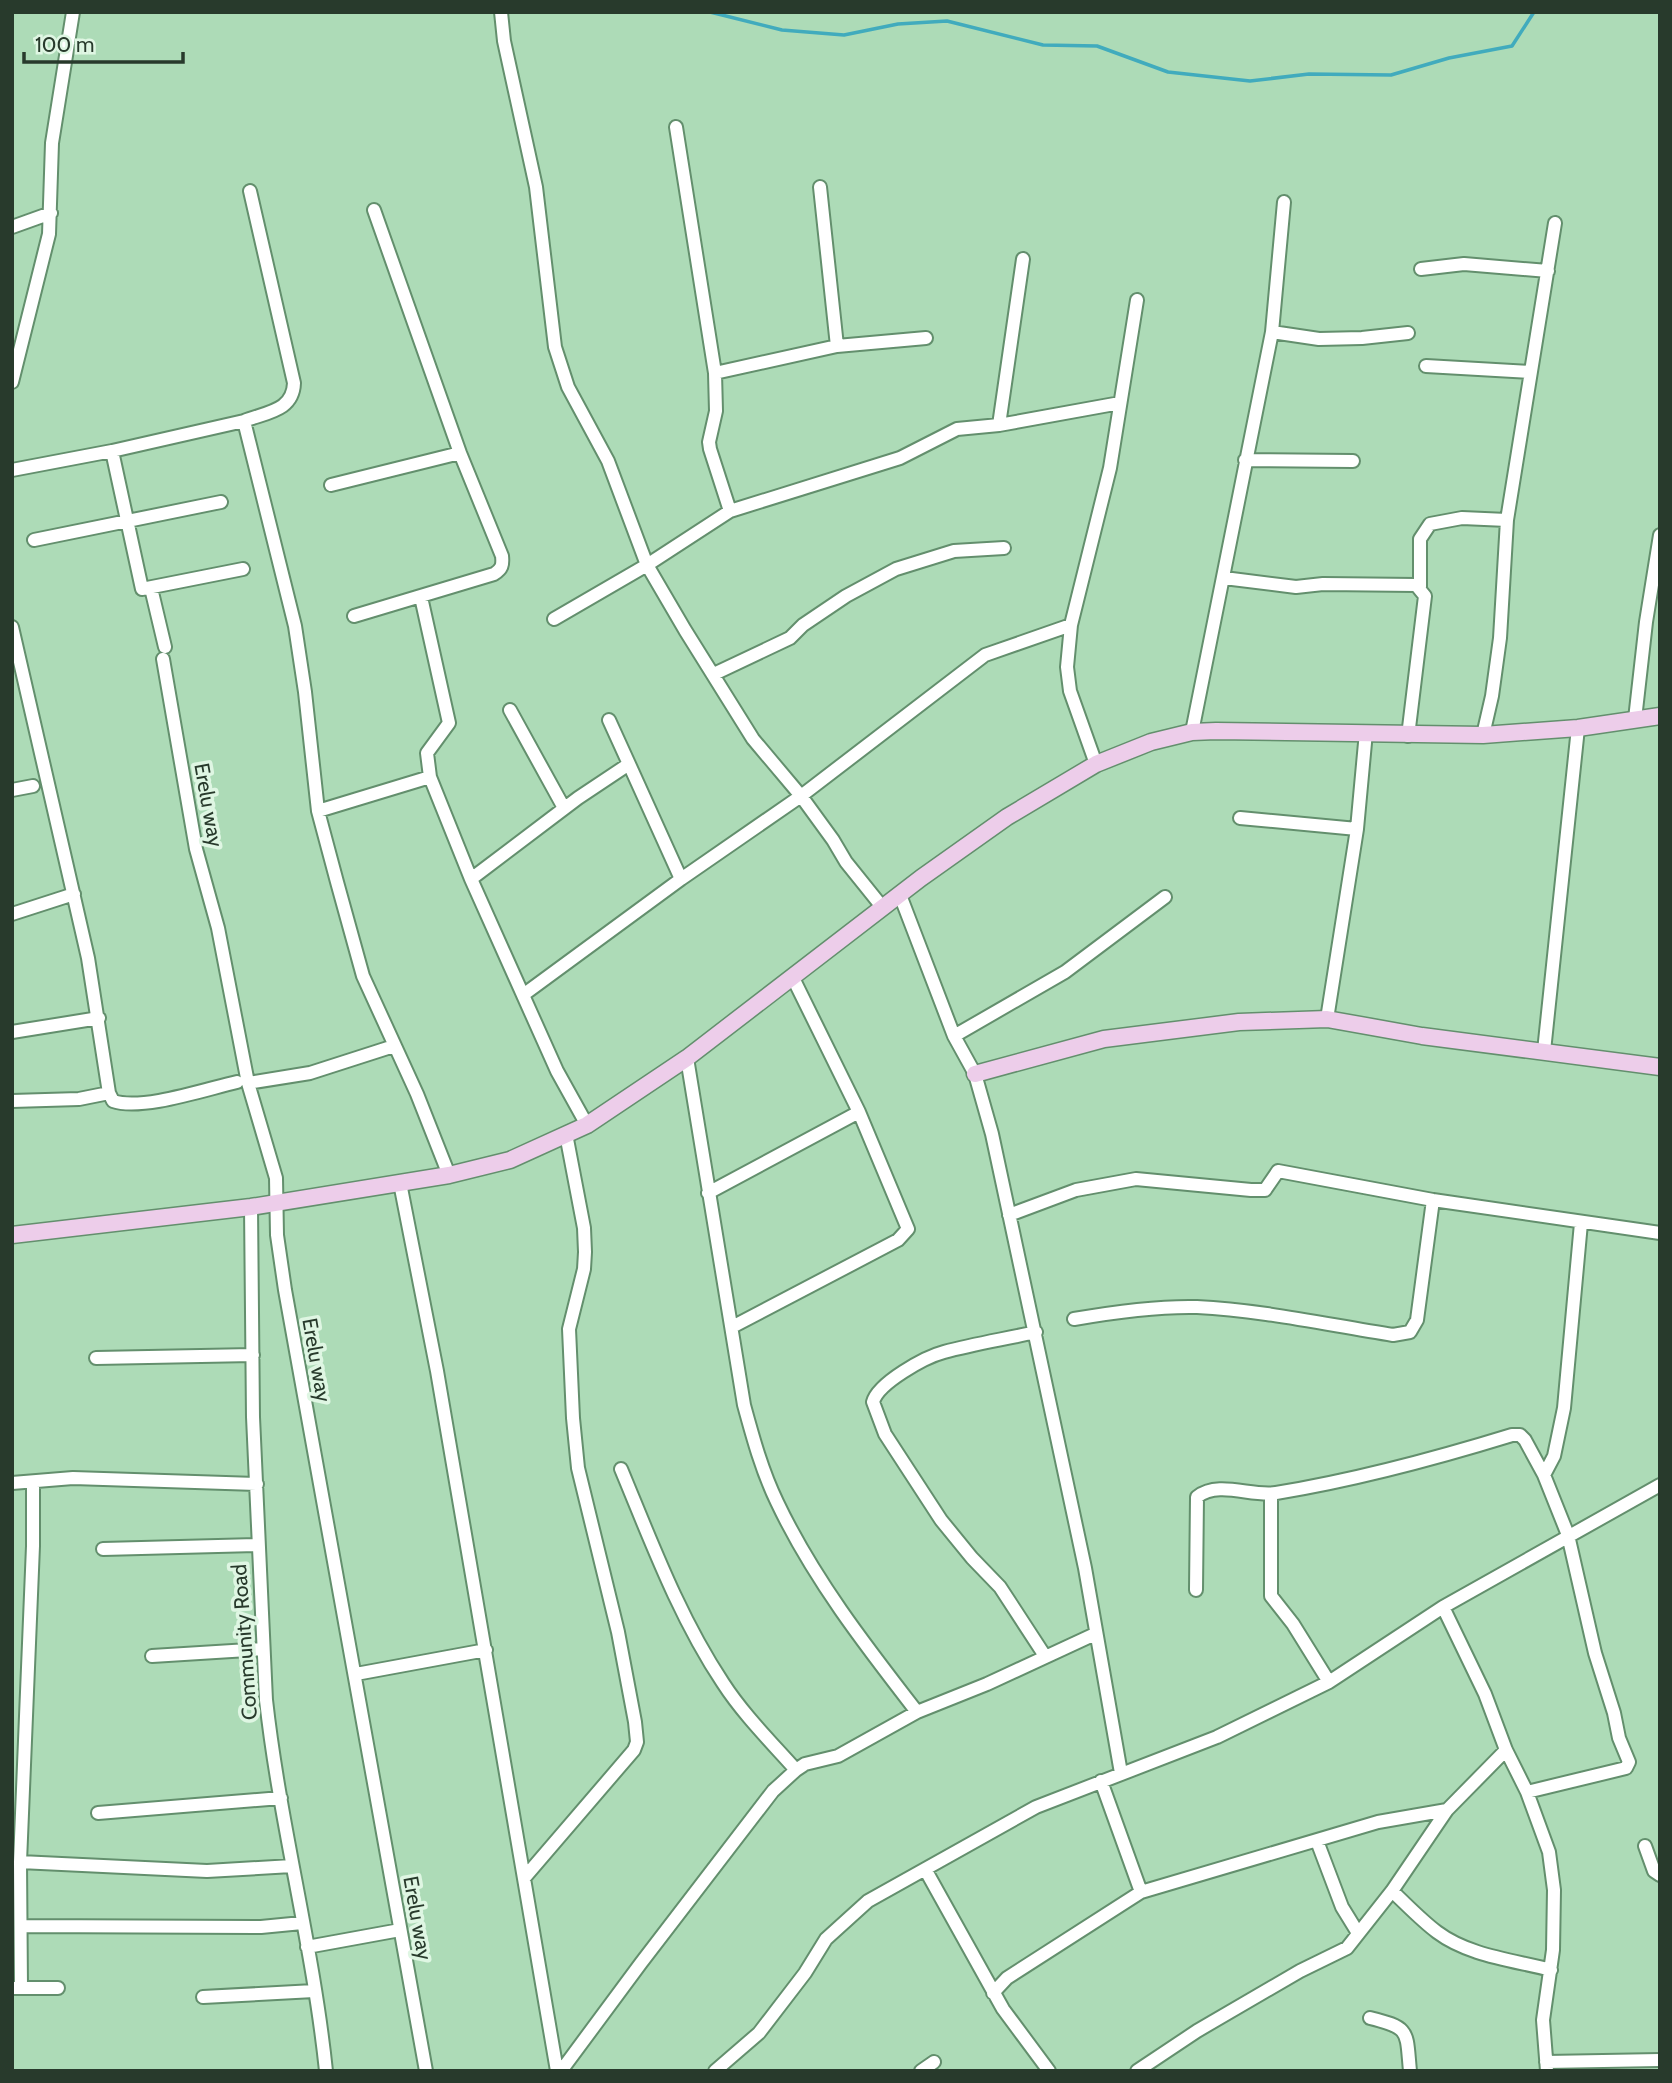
<svg xmlns="http://www.w3.org/2000/svg" width="1672" height="2083" viewBox="0 0 1672 2083" font-family="Cabin,sans-serif">
	<style>
		.lines { fill: none; stroke-linecap: round; stroke-linejoin: round }
		.stream { stroke: #41abbd; stroke-width: 3.5 }
		.street-casing { stroke: #638f6d; stroke-width: 16 }
		.secondary-casing { stroke: #638f6d; stroke-width: 19 }
		.street { stroke: #fff; stroke-width: 12 }
		.secondary { stroke: #edcdea; stroke-width: 16 }
		.labels { text-anchor: middle; dominant-baseline: central; stroke-width: 7; stroke-linejoin: round; paint-order: stroke }
		.street-label { font-size: 21px; fill: #283a2c; stroke: #dff6e3 }
	</style>
	<rect width="100%" height="100%" fill="#addbb7"/>
	<g class="lines">
		<path class="stream" d="M 710,12 L 782,30 L 844,35 L 898,24 L 947,21 L 1043,45 L 1097,46 L 1168,72 L 1250,81 L 1309,74 L 1391,75 L 1449,58 L 1512,46 L 1534,12"/>
		<g class="street-casing">
			<path id="street" d="M 501,12 L 504,41 L 536,187 L 555,347 L 568,387 L 608,461 L 647,565 L 685,630 L 753,739 L 801,796 L 833,840 L 846,862 L 883,908
				M 676,127 L 715,373 L 716,411 L 709,442 L 710,449 L 730,511
				M 820,187 L 837,346
				M 250,191 L 294,383 C 293,411 267,412 244,421 L 295,626 L 305,692 L 318,811 L 337,882 L 363,976 L 417,1094 L 449,1175
				M 12,227 L 51,213
				M 1421,269 L 1464,264 L 1548,271
				M 1272,332 L 1319,339 L 1362,338 L 1408,333
				M 1426,366 L 1531,372
				M 715,373 L 837,346 L 926,338
				M 12,382 L 49,234 L 52,143 L 73,12
				M 999,425 L 1023,259
				M 1245,460 L 1353,461
				M 12,470 L 112,451
				M 331,485 L 460,453
				M 34,540 L 221,502
				M 243,569 L 142,589 L 112,451 L 244,421
				M 1224,578 L 1296,587 L 1323,584 L 1416,585 L 1425,596 L 1408,736
				M 1420,587 L 1420,539 L 1430,524 L 1462,518 L 1507,520
				M 151,588 L 165,647
				M 421,597 L 449,723 L 427,753 L 430,777 L 471,879 L 557,1071 L 587,1125
				M 354,616 L 494,574 C 502,569 503,565 502,556 L 460,453 L 374,210
				M 554,619 L 647,565 L 730,511 L 900,458 L 957,429 L 999,425 L 1120,403
				M 12,627 L 88,958 L 109,1093
				M 163,659 L 196,849 L 218,928 L 248,1083 L 276,1178 L 277,1235 L 285,1290 L 426,2071
				M 714,674 L 790,638 L 803,625 L 846,596 L 896,569 L 954,551 L 1004,548
				M 510,710 L 564,808
				M 1635,719 L 1646,622 L 1660,535
				M 609,720 L 629,764
				M 1192,732 L 1272,332 L 1284,202
				M 1483,735 L 1492,696 L 1500,638 L 1507,520 L 1555,223
				M 1096,764 L 1070,691 L 1067,667 L 1071,625 L 1110,468 L 1137,300
				M 12,790 L 33,786
				M 318,811 L 430,777
				M 1240,818 L 1357,829
				M 471,879 L 578,798 L 629,764 L 681,879
				M 900,895 L 954,1036 L 975,1074 L 992,1134 L 1085,1568 L 1121,1773
				M 12,914 L 74,894
				M 523,995 L 681,879 L 801,796 L 985,655 L 1071,625
				M 1327,1019 L 1357,829 L 1366,732
				M 12,1032 L 99,1018
				M 954,1036 L 1065,972 L 1165,897
				M 1544,1051 L 1578,728
				M 687,1058 L 744,1405 C 753,1438 762,1471 777,1502 C 813,1578 865,1645 917,1712
				M 248,1083 L 310,1073 L 394,1046
				M 12,1101 L 79,1099 L 109,1093 L 113,1101 C 142,1111 206,1089 237,1082
				M 400,1183 L 437,1371 L 557,2071
				M 708,1193 L 859,1112
				M 251,1207 L 253,1417 L 266,1700 C 280,1825 313,1946 326,2071
				M 1009,1215 L 1076,1190 L 1136,1179 L 1251,1190 L 1265,1190 L 1278,1171 L 1433,1200 L 1660,1233
				M 1074,1319 C 1114,1312 1156,1306 1197,1307 C 1262,1310 1328,1325 1393,1335 L 1410,1332 L 1417,1320 L 1433,1200
				M 732,1327 L 898,1240 L 908,1229 L 859,1112 L 793,978
				M 1036,1332 C 1005,1339 974,1344 944,1352 C 925,1357 878,1383 873,1402 L 885,1434 L 941,1520 L 972,1558 L 1000,1587 L 1045,1656
				M 96,1358 L 253,1355
				M 621,1469 C 651,1541 679,1617 723,1683 C 743,1714 771,1742 796,1770
				M 1544,1475 L 1554,1456 L 1564,1408 L 1581,1223
				M 12,1483 L 73,1478 L 257,1484
				M 1271,1494 L 1271,1596 L 1293,1624 L 1329,1682
				M 103,1549 L 257,1545
				M 1196,1590 L 1197,1497 C 1219,1480 1251,1497 1276,1493 C 1356,1480 1434,1459 1512,1435 L 1520,1435 L 1525,1440 L 1544,1475 L 1568,1535 L 1595,1653 L 1614,1713 L 1619,1738 L 1629,1762 L 1626,1768 L 1527,1792
				M 1443,1607 L 1485,1694 L 1506,1750 L 1527,1792 L 1549,1852 L 1554,1890 L 1553,1950 L 1543,2020 L 1547,2071
				M 152,1656 L 263,1649
				M 356,1674 L 486,1650
				M 1101,1781 L 1141,1892
				M 98,1813 L 281,1798
				M 1317,1841 L 1342,1907 L 1358,1933
				M 1645,1846 L 1654,1871 L 1660,1875
				M 20,1862 L 207,1871 L 292,1866
				M 925,1869 L 1003,2009 L 1049,2071
				M 525,1877 L 634,1750 L 637,1742 L 635,1722 L 618,1632 L 578,1468 L 573,1418 L 569,1329 L 584,1269 L 585,1252 L 584,1228 L 566,1134
				M 1392,1891 C 1407,1905 1421,1920 1437,1932 C 1469,1956 1513,1960 1551,1970
				M 21,1926 L 261,1927 L 302,1923
				M 307,1947 L 400,1930
				M 21,1987 L 20,1862 L 33,1546 L 33,1482
				M 13,1988 L 58,1988
				M 993,1993 L 1007,1978 L 1141,1892 L 1378,1822 L 1447,1810
				M 203,1997 L 314,1991
				M 1370,2018 C 1411,2028 1406,2031 1410,2071
				M 1546,2062 L 1660,2060
				M 561,2071 L 641,1963 L 773,1791 L 796,1770 L 805,1764 L 838,1756 L 917,1712 L 987,1684 L 1095,1634
				M 715,2071 L 759,2033 L 805,1973 L 826,1939 L 868,1901 L 1036,1807 L 1217,1737 L 1329,1682 L 1443,1607 L 1660,1485
				M 921,2071 L 934,2062
				M 1137,2071 L 1197,2031 L 1300,1971 L 1347,1948 L 1392,1891 L 1447,1810 L 1506,1750"/>
		</g>
		<g class="secondary-casing">
			<path id="secondary" d="M 975,1074 L 1104,1039 L 1239,1022 L 1327,1019 L 1422,1036 L 1660,1067
				M 12,1235 L 251,1207 L 449,1175 L 510,1160 L 587,1125 L 687,1058 L 921,878 L 1007,817 L 1096,764 L 1151,742 L 1192,732 L 1216,731 L 1483,735 L 1578,728 L 1660,716"/>
		</g>
		<use href="#street" class="street"/>
		<use href="#secondary" class="secondary"/>
	</g>
	<g class="labels">
		<g class="street-label">
			<text transform="translate(209 805) rotate(80)">Erelu way</text>
			<text transform="translate(317 1360) rotate(80)">Erelu way</text>
			<text transform="translate(244 1642) rotate(-94)">Community Road</text>
			<text transform="translate(418 1918) rotate(80)">Erelu way</text>
		</g>
	</g>
	<rect width="1672" height="2083" fill="none" stroke="#283a2c" stroke-width="28"/>
	<path d="M24 52v10h159v-10" fill="none" stroke="#283a2c" stroke-width="3.5"/>
	<text x="35" y="52" font-size="21" fill="#283a2c" stroke="#dff6e3" stroke-width="5" paint-order="stroke">100 m</text>
</svg>
